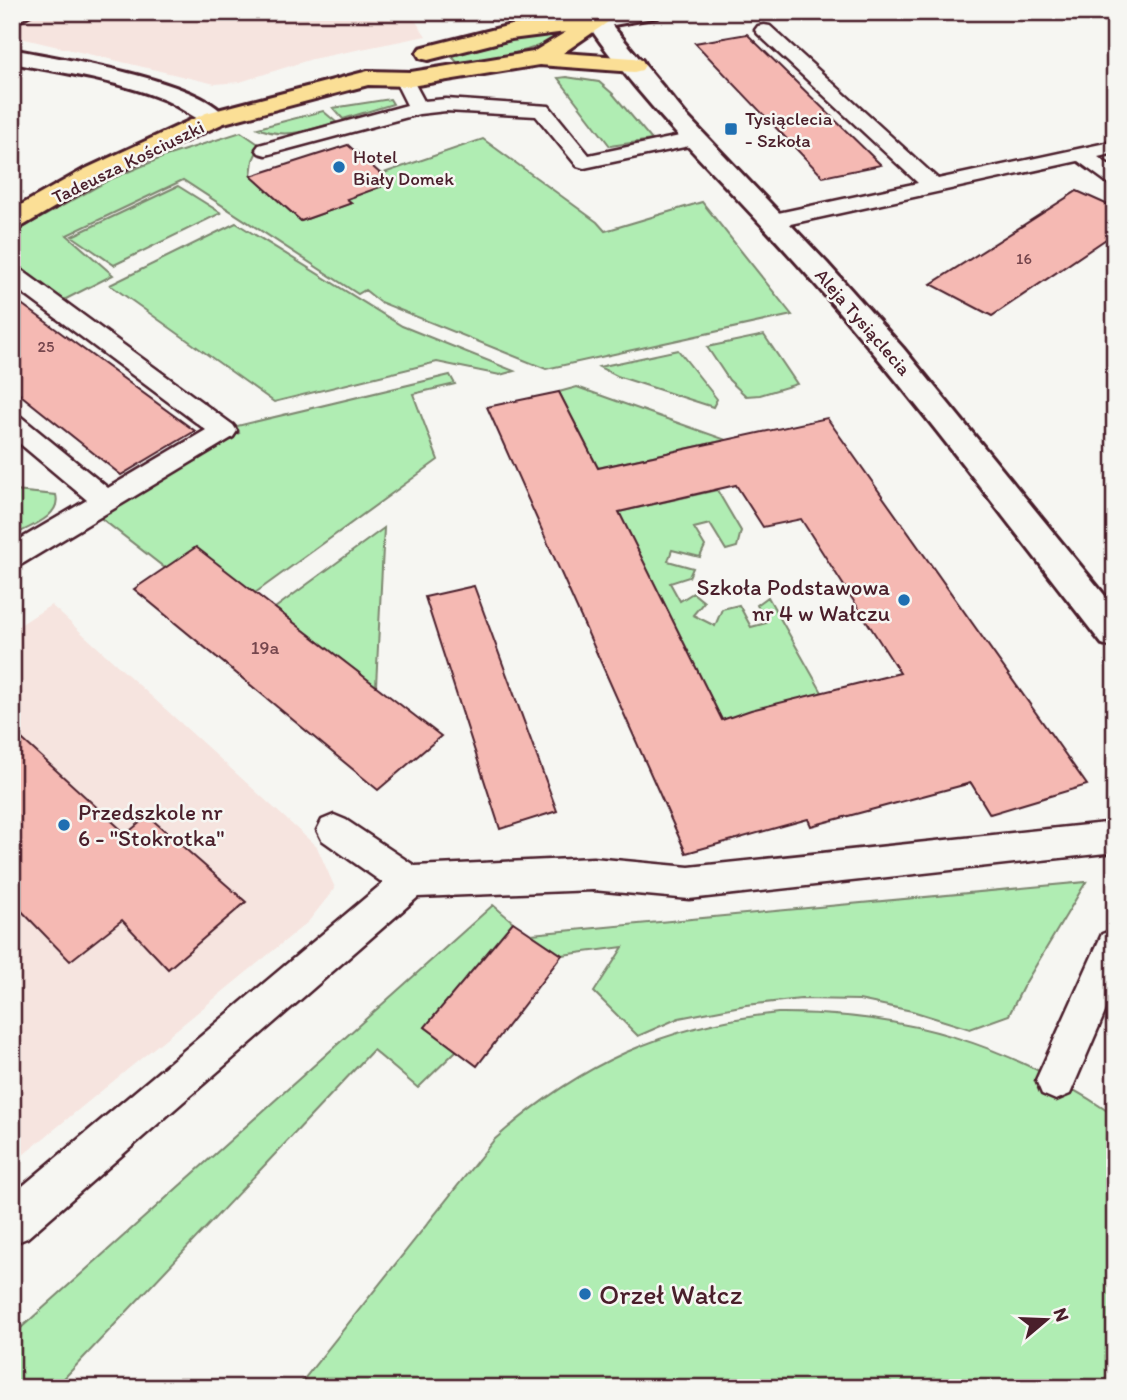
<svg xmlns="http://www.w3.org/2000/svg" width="1127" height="1400" viewBox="0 0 1127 1400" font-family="Itim,sans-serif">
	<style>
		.built { fill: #f6e4df }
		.green { fill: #b0edb3; stroke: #7d866f; stroke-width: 2 }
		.building { fill: #f5b9b3; stroke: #4a1f2b; stroke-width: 2; fill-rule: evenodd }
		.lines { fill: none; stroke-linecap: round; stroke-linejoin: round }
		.lane-casing { stroke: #4a1f2b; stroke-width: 5 }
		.street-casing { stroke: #4a1f2b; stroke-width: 6 }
		.secondary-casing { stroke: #4a1f2b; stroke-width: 6 }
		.primary-casing { stroke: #4a1f2b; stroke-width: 6 }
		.lane { fill: #f6f6f2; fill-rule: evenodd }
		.street { fill: #f6f6f2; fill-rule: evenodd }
		.secondary { fill: #f6f6f2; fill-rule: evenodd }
		.primary { fill: #fbdf96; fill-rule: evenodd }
		.poi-dot { fill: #1f6fb2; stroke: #f6f6f2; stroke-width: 2.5 }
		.labels { text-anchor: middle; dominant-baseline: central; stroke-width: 5; stroke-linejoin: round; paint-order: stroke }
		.far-number-label { font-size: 16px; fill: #75464d }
		.far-poi-label { font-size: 19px; fill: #4a1f2b; stroke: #f6f6f2; text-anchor: start }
		.far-street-label { font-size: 19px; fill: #4a1f2b; stroke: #f6f6f2 }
		.number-label { font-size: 19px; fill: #75464d }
		.poi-label { font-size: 23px; fill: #4a1f2b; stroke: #f6f6f2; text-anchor: end }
		.near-poi-label { font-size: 28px; fill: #4a1f2b; stroke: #f6f6f2; text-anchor: start }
	</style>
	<rect width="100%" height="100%" fill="#f6f6f2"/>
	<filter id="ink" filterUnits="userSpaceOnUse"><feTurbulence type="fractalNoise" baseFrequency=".0143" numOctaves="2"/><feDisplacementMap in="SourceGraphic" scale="14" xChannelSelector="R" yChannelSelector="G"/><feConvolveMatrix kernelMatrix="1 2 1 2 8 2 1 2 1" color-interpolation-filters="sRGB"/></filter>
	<g filter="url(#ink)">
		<path class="built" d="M 12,12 L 413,12 L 410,13 L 426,36 L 312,59 L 240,82 L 215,84 L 12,36 Z
			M 51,605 L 317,847 L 335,888 L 308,922 L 12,1164 L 12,630 Z"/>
		<path class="green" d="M 552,34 L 558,36 C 529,54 492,58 458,63 L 451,56 L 529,36 Z
			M 566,77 L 599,82 L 613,94 L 652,140 L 610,146 L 558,78 Z
			M 390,99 L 393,104 L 343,119 L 333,108 Z
			M 323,111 L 336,122 C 309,130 285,140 258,128 Z
			M 241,132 L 260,145 L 253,160 L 251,176 L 301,221 L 351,203 L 347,199 L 390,183 L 381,174 L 483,139 L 597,222 L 605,231 L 702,202 L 792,315 L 546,369 L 380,302 L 365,290 L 358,294 L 183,180 L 67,235 L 113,275 L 62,301 L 12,261 L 12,234 L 111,179 L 166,156 Z
			M 178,186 L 221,213 L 114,265 L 72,236 Z
			M 236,223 L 402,326 L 514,371 L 500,375 L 437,362 L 274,402 L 110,285 Z
			M 764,335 L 797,384 L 760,395 L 746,396 L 729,380 L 707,347 Z
			M 678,350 L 717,399 L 713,407 L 617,376 L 599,367 Z
			M 450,375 L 455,384 L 413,394 L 438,460 L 255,593 L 165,568 L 97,515 L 239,433 L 233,427 Z
			M 577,387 L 726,440 L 598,468 L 559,392 Z
			M 717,490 L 741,531 L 737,547 L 726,550 L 710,524 L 694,528 L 705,546 L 700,557 L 672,550 L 668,561 L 693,568 L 689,577 L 670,583 L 680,601 L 693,593 L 704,602 L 693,615 L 715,626 L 722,609 L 739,605 L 751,627 L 766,623 L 757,605 L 768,597 L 823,694 L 722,720 L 619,512 Z
			M 15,491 L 56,495 C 62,517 28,527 12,536 L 12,493 Z
			M 384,528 L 376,686 L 275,608 Z
			M 1086,882 L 1023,987 L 1009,1015 L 970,1029 L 912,1011 L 859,1000 L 801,999 L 746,1005 L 679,1018 L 638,1036 L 594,992 L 623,947 L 562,955 L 531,934 Z
			M 493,905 L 513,922 L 425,1027 L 457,1050 L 418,1088 L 373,1050 L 55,1388 L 12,1388 L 12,1336 Z
			M 778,1013 C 905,1012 1010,1044 1115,1116 L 1115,1388 L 297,1388 L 494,1140 C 579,1064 665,1025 778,1013 Z"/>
		<path class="building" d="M 747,34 L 881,165 L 823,177 L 695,43 Z
			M 348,145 L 391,183 L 347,199 L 352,203 L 301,221 L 251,176 Z
			M 1077,191 L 1115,208 L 1115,233 L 992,316 L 931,284 Z
			M 12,297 L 195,431 L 121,475 L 12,388 Z
			M 559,392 L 598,468 L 827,418 L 1087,785 L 990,814 L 971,783 L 811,826 L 808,819 L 686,853 L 487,407 ZM 736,485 L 763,527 L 801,519 L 900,673 L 751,710 L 722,720 L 619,512 Z
			M 196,547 L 267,602 L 441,736 L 378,790 L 134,589 Z
			M 474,586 L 557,811 L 500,829 L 425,597 Z
			M 12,730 L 126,834 L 148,816 L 246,902 L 168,969 L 122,920 L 70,961 L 12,901 Z
			M 513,922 L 562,955 L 477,1066 L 425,1027 Z"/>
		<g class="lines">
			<g class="lane-casing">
				<path id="lane" d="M 35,12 L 12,25 L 12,13 Z
					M 764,25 L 770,26 L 938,179 L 1115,141 L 1115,153 L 1098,157 L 1115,169 L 1115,185 L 1108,183 L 1078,161 L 772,228 L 764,226 L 761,221 L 764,216 L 918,183 L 758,34 L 755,30 L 758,26 Z
					M 403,73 L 410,75 L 424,101 L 446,99 L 549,106 L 589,155 L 694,133 L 701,135 L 704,139 L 701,143 L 694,145 L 584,168 L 577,166 L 536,116 L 446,111 L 419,114 L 266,155 L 259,153 L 256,149 L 259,145 L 407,105 L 394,79 Z
					M 12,267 L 20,269 L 233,425 L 237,431 L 233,437 L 22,564 L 12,567 L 12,544 L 87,500 L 12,437 L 12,415 L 21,417 L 108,488 L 206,430 L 12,285 Z
					M 334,815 L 346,820 L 415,866 L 593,858 L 689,867 L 1115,822 L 1115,852 L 689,899 L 593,890 L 418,897 L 27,1238 L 12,1244 L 12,1195 L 383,883 L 322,840 L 317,830 L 322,820 Z
					M 1115,929 L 1115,989 L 1070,1094 L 1056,1100 L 1042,1094 L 1036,1080 L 1102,934 Z"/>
			</g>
			<g class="street-casing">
				<path id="street" d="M 614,12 L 661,12 L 658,17 L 597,28 L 589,27 L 586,22 L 589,17 Z
					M 12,49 C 59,59 200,79 227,118 L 224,123 C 204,128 183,108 165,100 C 117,80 63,73 12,63 Z"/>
			</g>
			<g class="secondary-casing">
				<path id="secondary" d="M 597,16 L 605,17 L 687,116 L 827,263 L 903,348 L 1115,608 L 1115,648 L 1102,644 C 1006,521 912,394 809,277 C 735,192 650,115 586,22 L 589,17 Z"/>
			</g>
			<g class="primary-casing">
				<path id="primary" d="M 585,16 L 605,17 L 608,22 L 563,53 L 634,58 L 642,60 L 645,65 L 642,70 L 634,72 L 539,65 L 411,86 L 368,85 L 224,123 L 101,180 L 21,227 L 12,229 L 12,210 L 83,170 L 206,113 L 368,71 L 411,72 L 533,52 L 566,32 L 511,39 L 428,60 L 420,58 L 417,53 L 420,48 L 511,25 Z"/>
			</g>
			<use href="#lane" class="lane"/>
			<use href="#street" class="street"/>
			<use href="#secondary" class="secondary"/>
			<use href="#primary" class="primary"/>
		</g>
	</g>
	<g class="poi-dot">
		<rect x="724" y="122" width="14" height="14" rx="3.5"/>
		<circle cx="339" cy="167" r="7"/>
		<circle cx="904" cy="600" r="7"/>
		<circle cx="64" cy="825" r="7"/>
		<circle cx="585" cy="1294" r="7"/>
	</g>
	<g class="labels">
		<g class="far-number-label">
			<text x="1024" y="258">16</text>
			<text x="46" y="346">25</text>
		</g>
		<g class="far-poi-label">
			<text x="745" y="118">Tysiąclecia<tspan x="745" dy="22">- Szkoła</tspan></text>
			<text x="353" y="156">Hotel<tspan x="353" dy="22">Biały Domek</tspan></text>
		</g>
		<g class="far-street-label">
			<text transform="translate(128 162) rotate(-26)">Tadeusza Kościuszki</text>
			<text transform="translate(863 322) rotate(49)">Aleja Tysiąclecia</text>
		</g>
		<g class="number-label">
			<text x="265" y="647">19a</text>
		</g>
		<g class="poi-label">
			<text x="890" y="587">Szkoła Podstawowa<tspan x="890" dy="26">nr 4 w Wałczu</tspan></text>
			<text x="78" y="812" text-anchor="start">Przedszkole nr<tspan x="78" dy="26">6 - "Stokrotka"</tspan></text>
		</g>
		<g class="near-poi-label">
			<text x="599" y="1294">Orzeł Wałcz</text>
		</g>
	</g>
	<rect width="1127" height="1400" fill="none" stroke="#f6f6f2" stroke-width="42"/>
	<rect x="21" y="21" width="1085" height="1358" fill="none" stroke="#4a1f2b" stroke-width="2.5" filter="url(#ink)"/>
	<g transform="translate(1046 1320) rotate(71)" stroke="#f6f6f2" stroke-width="5" paint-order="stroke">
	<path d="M0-5L12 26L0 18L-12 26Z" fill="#4a1f2b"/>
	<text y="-10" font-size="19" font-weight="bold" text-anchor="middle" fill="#4a1f2b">N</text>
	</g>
</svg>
